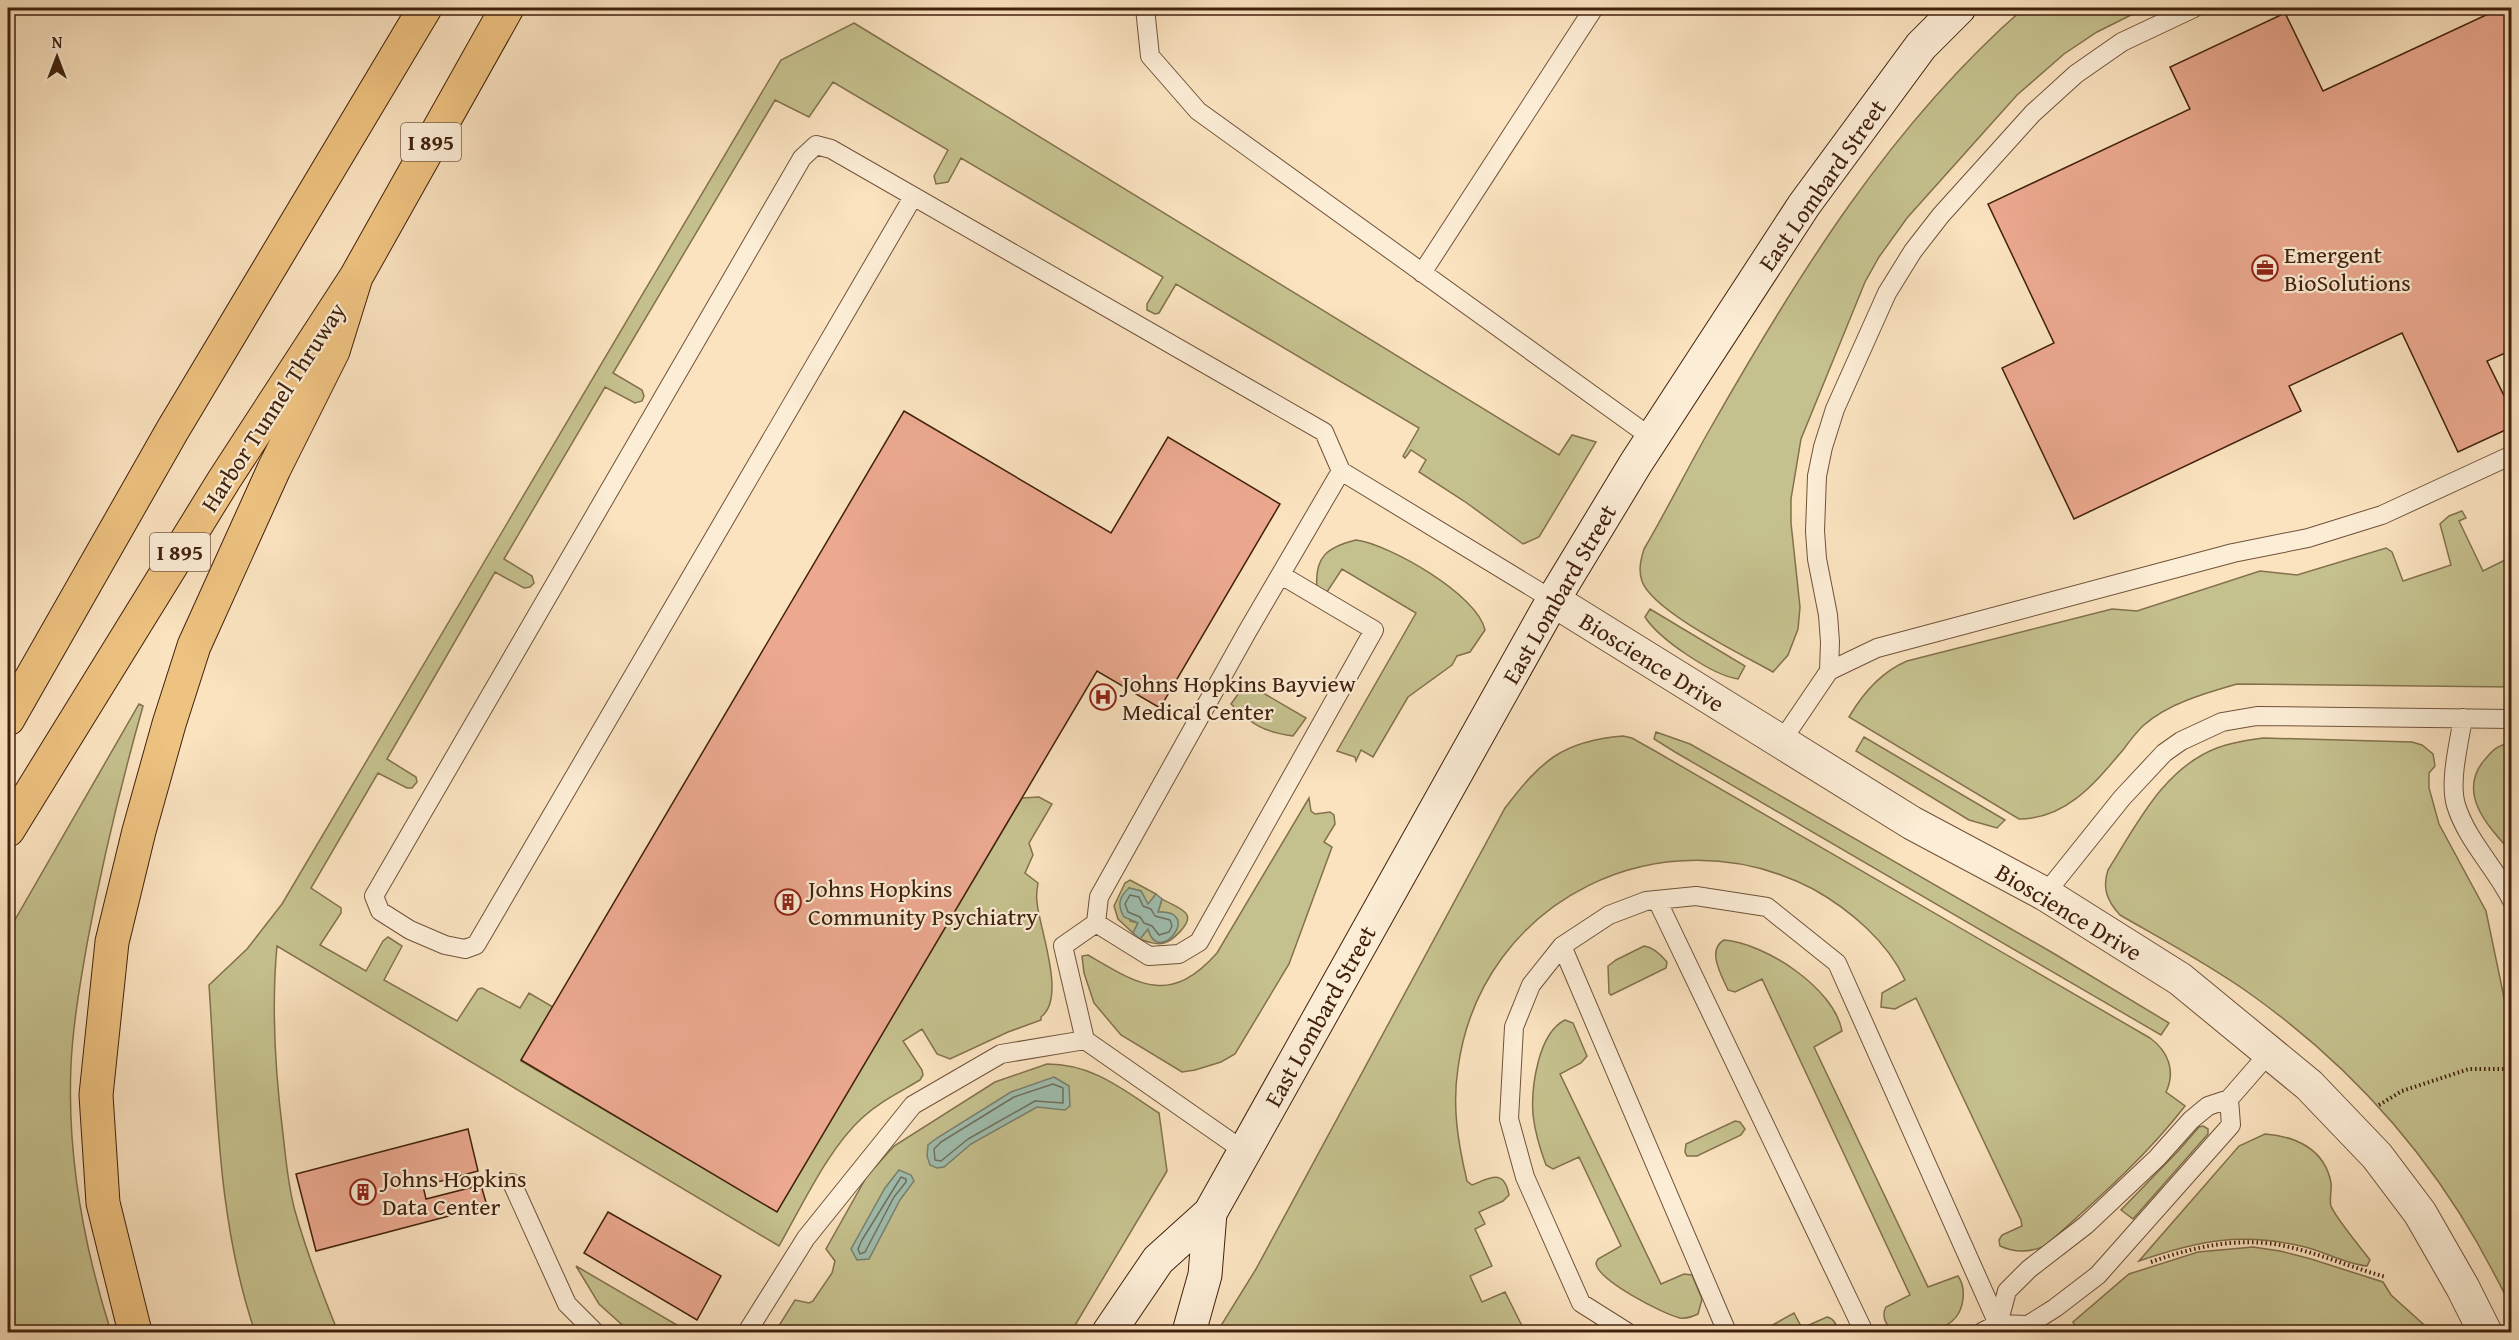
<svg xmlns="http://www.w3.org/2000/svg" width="2519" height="1340" viewBox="0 0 2519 1340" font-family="'Gentium Book Plus',serif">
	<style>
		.green { fill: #c5c18e; stroke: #83714d; stroke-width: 1.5 }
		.water { fill: #9fbeaf; stroke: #797f6e; stroke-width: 1.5 }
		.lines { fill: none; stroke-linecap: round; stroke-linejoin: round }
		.shore { stroke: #70705e; stroke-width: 1.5 }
		.building { fill: #eca990; stroke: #41210c; stroke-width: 1.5 }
		.lane-casing { stroke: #705239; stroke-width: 20 }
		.street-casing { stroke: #705239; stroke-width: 35 }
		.secondary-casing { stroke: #41210c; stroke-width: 35 }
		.highway-casing { stroke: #41210c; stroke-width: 35 }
		.path { stroke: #41210c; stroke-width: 4; stroke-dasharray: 1.5 3; stroke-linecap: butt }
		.lane { stroke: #fcedd6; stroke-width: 18 }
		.street { stroke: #fcedd6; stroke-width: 33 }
		.secondary { stroke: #fcedd6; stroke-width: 33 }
		.highway { stroke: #eec280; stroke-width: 33 }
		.labels { text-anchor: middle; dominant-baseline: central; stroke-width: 4.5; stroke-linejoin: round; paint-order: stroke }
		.shield { fill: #fcedd6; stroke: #795e49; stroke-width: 1.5 }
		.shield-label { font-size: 22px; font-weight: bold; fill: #41210c }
		.street-label { font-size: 24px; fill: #41210c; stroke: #fcedd6 }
		.poi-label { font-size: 24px; fill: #41210c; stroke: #fcedd6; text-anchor: start }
	</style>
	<rect width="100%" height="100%" fill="#fbe3c0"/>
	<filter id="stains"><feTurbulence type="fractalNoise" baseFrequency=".00333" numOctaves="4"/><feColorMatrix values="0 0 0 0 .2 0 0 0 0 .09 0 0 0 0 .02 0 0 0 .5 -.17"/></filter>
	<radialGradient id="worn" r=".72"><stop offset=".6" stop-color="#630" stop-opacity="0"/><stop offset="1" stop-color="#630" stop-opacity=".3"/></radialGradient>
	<path class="green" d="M 2024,8 L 2145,8 L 2097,32 L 2064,54 L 2017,95 L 1907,218 L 1879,257 L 1865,282 L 1801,439 L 1791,499 L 1791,523 L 1800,607 L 1798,629 L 1788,655 L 1773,672 C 1743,655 1652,611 1642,581 C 1638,570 1641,559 1644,549 C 1667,510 1687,469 1710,429 C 1797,276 1890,125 2024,8 Z
		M 854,23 L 1559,455 L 1572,435 L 1596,442 L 1539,537 L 1523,544 L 1464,501 L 1419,472 L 1426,460 L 1411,450 L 1405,458 L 1403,456 L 1419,428 L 1176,284 L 1159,313 L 1155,314 L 1147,310 L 1147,304 L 1163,277 L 961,158 L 948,182 L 936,184 L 934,176 L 948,150 L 833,82 L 809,117 L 775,100 L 613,373 L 642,390 L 644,396 L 642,401 L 635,403 L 605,387 L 504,559 L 532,576 L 534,583 L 530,587 L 524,588 L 495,572 L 387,759 L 416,777 L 417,782 L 412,788 L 407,788 L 378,773 L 311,888 L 341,908 L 341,913 L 320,945 L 366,971 L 383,941 L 388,937 L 402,946 L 400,950 L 384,980 L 457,1021 L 478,989 L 482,988 L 520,1008 L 529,993 L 553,1007 L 521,1061 L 777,1211 L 1022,798 L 1039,797 L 1052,804 L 1029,843 L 1033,855 L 1025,873 L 1038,883 C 1037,889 1036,896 1037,902 C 1039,928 1067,998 1041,1017 L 1041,1020 L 1008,1032 L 950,1059 L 937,1054 L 922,1029 L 903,1041 L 922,1070 L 923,1075 L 920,1080 C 900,1092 879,1102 862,1118 C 828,1149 802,1206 779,1246 L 277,946 C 271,1010 275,1071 283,1134 C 286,1160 288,1186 295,1211 C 307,1253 322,1293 338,1332 L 255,1332 C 217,1221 217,1101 209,985 L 247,949 L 282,904 L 781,60 Z
		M 2462,511 L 2466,518 L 2459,521 L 2483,571 L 2511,557 L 2511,687 L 2237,684 C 2206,693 2169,703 2144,725 C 2136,732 2129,742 2123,750 C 2095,783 2066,819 2019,819 L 1849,717 C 1863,693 1881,672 1907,661 L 2112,609 L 2137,611 L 2260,571 L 2297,575 L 2386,548 L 2392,552 L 2403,581 L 2451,565 L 2440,524 L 2449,516 Z
		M 1356,540 C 1389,544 1478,595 1485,630 L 1470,652 L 1457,656 L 1452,665 L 1408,697 L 1373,757 L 1361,750 L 1356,761 L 1355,757 L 1337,751 L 1416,613 L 1342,569 L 1325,595 L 1317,589 C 1314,557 1327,547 1356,540 Z
		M 1650,609 L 1745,666 L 1738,679 C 1712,675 1659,639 1645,617 Z
		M 1246,683 L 1306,718 L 1293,736 C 1264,732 1252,725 1231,704 Z
		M 139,704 L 143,706 C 121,784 102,863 87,944 C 80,984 73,1024 71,1065 C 67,1155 84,1247 111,1332 L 8,1332 L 8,932 Z
		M 1656,732 L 1690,744 L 1741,773 L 2053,953 L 2169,1023 L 2161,1035 L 1675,752 L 1654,739 Z
		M 1623,736 L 1632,738 L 1655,751 L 2150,1038 C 2168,1051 2176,1071 2166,1092 L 2185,1106 C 2145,1158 2094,1202 2045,1246 C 2031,1252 2015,1253 2000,1246 L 1999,1240 L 2002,1235 L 2022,1226 L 2021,1220 L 1916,998 L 1895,1009 L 1881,1007 L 1882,993 L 1905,980 C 1888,942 1849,909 1813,889 C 1663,811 1481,899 1458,1068 C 1452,1107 1458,1143 1467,1181 L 1472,1185 C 1490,1178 1504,1168 1509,1195 L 1503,1201 L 1479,1212 L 1485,1224 L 1475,1229 L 1492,1266 L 1470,1276 L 1482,1302 L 1505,1292 L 1525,1332 L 1217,1332 L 1256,1269 L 1505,808 C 1541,761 1562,741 1623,736 Z
		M 1864,737 L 2005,820 L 1997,828 L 1969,820 L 1856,751 Z
		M 2263,738 L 2412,742 L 2422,745 L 2433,754 L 2435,766 L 2429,773 L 2429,788 L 2439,824 L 2486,911 L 2511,1031 L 2510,1225 L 2512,1227 L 2511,1308 C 2502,1286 2489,1265 2478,1244 C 2421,1144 2342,1059 2249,993 C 2208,964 2163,940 2120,915 C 2107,901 2102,888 2108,870 C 2137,824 2164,768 2217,748 C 2232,742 2248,740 2263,738 Z
		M 2511,743 L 2512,743 L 2511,852 C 2490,828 2458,796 2482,763 C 2491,752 2496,745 2511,743 Z
		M 1309,798 L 1311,811 L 1315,814 L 1330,812 L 1334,815 L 1335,824 L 1324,842 L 1332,847 L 1289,964 L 1235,1054 L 1221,1062 L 1195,1070 L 1182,1072 L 1121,1035 L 1094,1003 L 1084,973 L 1082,956 L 1088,955 C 1139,985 1170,1006 1217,953 Z
		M 1130,880 L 1156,894 L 1148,905 L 1141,891 L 1129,888 L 1130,921 L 1138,923 L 1133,933 L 1118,919 L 1114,906 L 1125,883 Z
		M 1162,899 C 1168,903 1184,908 1187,915 C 1191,924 1172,941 1164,943 C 1156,945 1148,942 1140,939 L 1148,928 L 1177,919 L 1169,913 L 1158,912 Z
		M 1724,940 C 1765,943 1834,988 1842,1031 L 1814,1047 L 1928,1287 L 1958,1276 C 1963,1283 1964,1290 1963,1299 C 1959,1334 1921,1333 1894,1332 C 1886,1326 1881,1316 1886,1307 L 1910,1295 L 1762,979 L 1735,992 L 1728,990 C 1722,976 1706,950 1724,940 Z
		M 1644,946 C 1653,947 1662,956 1667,962 L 1666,968 L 1611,995 L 1609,993 L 1608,966 L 1616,960 Z
		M 1565,1020 L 1573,1023 L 1587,1056 L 1581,1063 L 1560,1074 L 1661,1284 L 1684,1274 L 1692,1275 L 1702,1299 L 1698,1314 C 1692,1317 1687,1319 1680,1318 C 1663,1314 1597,1280 1596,1263 L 1598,1259 L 1621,1246 L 1579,1157 L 1553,1169 L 1546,1165 C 1540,1149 1535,1132 1533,1115 C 1531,1088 1538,1033 1565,1020 Z
		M 1047,1064 C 1093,1064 1122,1089 1159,1113 L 1167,1171 L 1071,1332 L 775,1332 L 795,1300 L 809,1303 L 813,1301 L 832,1273 L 835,1261 L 826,1249 L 867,1176 L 894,1146 L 995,1082 Z
		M 1735,1121 L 1740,1122 L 1745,1129 L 1741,1135 L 1697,1156 L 1687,1156 L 1685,1152 L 1686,1144 Z
		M 2203,1126 L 2208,1129 L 2208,1134 L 2133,1219 L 2121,1210 L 2179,1150 L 2199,1127 Z
		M 2265,1134 C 2295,1136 2325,1149 2331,1183 C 2332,1190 2329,1200 2331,1206 C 2335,1217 2361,1248 2370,1260 L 2367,1266 C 2346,1264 2325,1252 2305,1247 C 2242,1232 2200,1240 2139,1261 L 2239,1146 Z
		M 2253,1247 L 2280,1251 L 2311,1259 L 2383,1282 L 2391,1295 L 2432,1332 L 2078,1332 L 2073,1322 L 2129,1274 L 2198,1252 Z
		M 576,1266 L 689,1332 L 629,1331 L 599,1304 Z
		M 1794,1313 L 1802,1328 L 1827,1317 C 1835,1319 1837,1325 1837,1332 L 1770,1332 L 1769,1327 Z"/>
	<path class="water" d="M 1129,888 L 1141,891 L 1148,904 L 1156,894 L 1162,899 L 1158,912 C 1204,909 1158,968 1148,929 L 1140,939 L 1133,933 L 1138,923 L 1124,917 C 1117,905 1119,897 1129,888 Z
		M 1054,1077 L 1069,1086 L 1070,1106 L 1065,1110 L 1037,1107 L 971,1144 L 944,1167 L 937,1168 L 930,1165 L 927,1156 L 928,1145 L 937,1138 L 1011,1092 Z
		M 899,1170 L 911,1175 L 914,1181 L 900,1200 L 869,1259 L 857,1260 L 851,1249 L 885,1188 Z"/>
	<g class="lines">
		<path class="shore" d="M 1130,895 L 1139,897 L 1143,906 L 1151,909 L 1155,916 L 1170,920 L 1172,926 L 1169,932 L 1159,935 L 1152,926 L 1144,923 L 1140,917 L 1128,912 L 1125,904 Z
			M 1053,1084 L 1063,1088 L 1063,1103 L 1035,1101 L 968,1139 L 941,1161 L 935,1160 L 934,1149 L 941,1142 L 1014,1097 Z
			M 901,1177 L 906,1179 L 906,1182 L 894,1197 L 865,1252 L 860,1254 L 858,1249 L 862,1240 Z"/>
	</g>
	<path class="building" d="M 2501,8 L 2512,8 L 2512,350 L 2487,361 L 2512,412 L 2512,427 L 2458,452 L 2402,333 L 2289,386 L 2301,411 L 2074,519 L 2002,368 L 2054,343 L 1988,204 L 2190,109 L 2170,67 L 2285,13 L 2323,91 Z
		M 904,411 L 1111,533 L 1168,437 L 1280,504 L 1160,708 L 1097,671 L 777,1212 L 521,1060 Z
		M 468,1129 L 478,1171 L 423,1186 L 426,1199 L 481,1185 L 487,1206 L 316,1251 L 296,1174 Z
		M 608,1212 L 721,1276 L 697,1320 L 584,1253 Z"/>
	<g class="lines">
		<g class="lane-casing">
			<path id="lane" d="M 1145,8 L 1150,56 L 1198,111 L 1652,438
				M 913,197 L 476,945 L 465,949 L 445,945 L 410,930 L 380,911 L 374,896 L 802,158 L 816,145 L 831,149 L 1324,432 L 1341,471 L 1553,600
				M 1422,273 L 1594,8
				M 1281,575 L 1374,630 L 1199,942 L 1179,954 L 1149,956 L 1096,923 L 1099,897 L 1247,632 L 1341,471
				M 1829,671 L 1877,648 L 2233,553 L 2308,538 L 2382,515 L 2512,455
				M 2463,718 C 2459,743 2449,782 2456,805 C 2467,841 2496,868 2512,901
				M 1781,742 L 1829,671 L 1830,642 L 1828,615 L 1817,559 L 1815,531 L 1817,476 L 1823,447 L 1835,409 L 1887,293 L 1913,251 L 1941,215 L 2033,113 L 2076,74 L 2122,42 L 2194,8
				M 2045,894 L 2122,798 L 2164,753 L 2181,741 L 2222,722 L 2257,716 L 2512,719
				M 1657,900 L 1864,1332
				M 1096,923 L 1063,946 L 1085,1040 L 1244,1151
				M 1562,946 L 1727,1332
				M 512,1183 L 567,1304 L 595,1332
				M 1998,1324 L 2007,1291 L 2029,1269 L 2086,1225 L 2157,1158 L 2191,1120 L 2208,1106 L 2229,1099 L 2270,1052
				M 747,1332 L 806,1238 L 913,1105 L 1001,1054 L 1085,1040
				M 1627,1332 L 1581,1303 L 1525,1177 L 1509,1119 L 1514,1027 L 1531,985 L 1562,946 L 1609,915 L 1646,901 L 1696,896 L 1767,907 L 1837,963 L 1998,1324
				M 1982,1332 L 1998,1324 L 2028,1325 L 2055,1308 L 2098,1275 L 2231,1125 L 2229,1099"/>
		</g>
		<g class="street-casing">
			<path id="street" d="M 1553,600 L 1912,823 L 2045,894 L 2180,979 L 2309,1085 L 2377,1156 L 2420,1213 L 2463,1288 L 2485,1332"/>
		</g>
		<g class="secondary-casing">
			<path id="secondary" d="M 1109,1332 L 1158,1260 L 1210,1213 L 1553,600 L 1636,463 L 1804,205 L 1921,46 L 1959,8
				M 1189,1332 L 1205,1275 L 1210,1213"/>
		</g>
		<g class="highway-casing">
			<path id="highway" d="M 8,719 L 172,431 L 425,8
				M 8,830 L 224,480 L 356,277 L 507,8
				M 135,1332 L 103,1203 L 96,1095 L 112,942 L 139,831 L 169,724 L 194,646 L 274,469 L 333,351 L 356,277"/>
		</g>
		<path class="path" d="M 2379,1105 L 2402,1091 L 2469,1069 L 2512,1069
			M 2151,1262 C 2190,1248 2232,1238 2274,1244 C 2312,1250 2349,1267 2386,1277"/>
		<use href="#lane" class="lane"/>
		<use href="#street" class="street"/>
		<use href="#secondary" class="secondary"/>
		<use href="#highway" class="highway"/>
	</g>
	<defs>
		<g id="office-ring" transform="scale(1.35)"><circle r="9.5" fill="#fcedd6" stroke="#8f2418" stroke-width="1.5"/><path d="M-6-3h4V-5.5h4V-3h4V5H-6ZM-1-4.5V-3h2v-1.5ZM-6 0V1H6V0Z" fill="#8f2418"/></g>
		<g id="hospital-ring" transform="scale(1.35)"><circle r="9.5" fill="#fcedd6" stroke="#8f2418" stroke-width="1.5"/><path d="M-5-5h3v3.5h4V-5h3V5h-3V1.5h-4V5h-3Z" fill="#8f2418"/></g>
		<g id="building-ring" transform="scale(1.35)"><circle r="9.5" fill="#fcedd6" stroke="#8f2418" stroke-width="1.5"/><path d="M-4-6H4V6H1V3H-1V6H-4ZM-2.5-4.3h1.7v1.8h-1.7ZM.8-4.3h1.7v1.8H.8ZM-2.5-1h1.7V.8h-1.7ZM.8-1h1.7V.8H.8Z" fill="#8f2418"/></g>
	</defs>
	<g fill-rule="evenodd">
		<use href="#office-ring" x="2265" y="268"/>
		<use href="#hospital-ring" x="1103" y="697"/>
		<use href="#building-ring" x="788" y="902"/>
		<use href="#building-ring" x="363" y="1192"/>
	</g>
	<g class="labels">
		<g class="shield">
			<rect x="401" y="123" width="60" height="38" rx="4.5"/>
			<rect x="150" y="533" width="60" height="38" rx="4.5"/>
		</g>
		<g class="shield-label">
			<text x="431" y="142">I 895</text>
			<text x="180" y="552">I 895</text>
		</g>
		<g class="street-label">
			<text transform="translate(1822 185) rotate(-55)">East Lombard Street</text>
			<text transform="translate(273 407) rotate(-57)">Harbor Tunnel Thruway</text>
			<text transform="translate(1559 594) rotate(-60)">East Lombard Street</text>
			<text transform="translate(1652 662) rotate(32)">Bioscience Drive</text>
			<text transform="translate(2069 912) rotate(31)">Bioscience Drive</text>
			<text transform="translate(1320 1016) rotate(-61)">East Lombard Street</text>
		</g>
		<g class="poi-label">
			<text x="2284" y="254">Emergent<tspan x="2284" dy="28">BioSolutions</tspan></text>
			<text x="1122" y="683">Johns Hopkins Bayview<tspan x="1122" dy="28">Medical Center</tspan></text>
			<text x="808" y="888">Johns Hopkins<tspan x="808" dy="28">Community Psychiatry</tspan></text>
			<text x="382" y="1178">Johns Hopkins<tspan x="382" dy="28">Data Center</tspan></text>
		</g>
	</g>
	<rect width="2519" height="1340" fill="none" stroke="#fbe3c0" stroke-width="30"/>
	<rect x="9" y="9" width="2501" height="1322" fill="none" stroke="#41210c" stroke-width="3"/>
	<rect x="15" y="15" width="2489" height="1310" fill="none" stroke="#41210c" stroke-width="1.5"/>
	<g transform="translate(57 57)" stroke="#fcedd6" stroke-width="4.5" paint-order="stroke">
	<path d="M0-4.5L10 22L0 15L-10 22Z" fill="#41210c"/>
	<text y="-9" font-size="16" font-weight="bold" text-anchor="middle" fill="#41210c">N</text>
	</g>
	<rect width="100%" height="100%" filter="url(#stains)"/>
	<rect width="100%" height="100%" fill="url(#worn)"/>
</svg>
